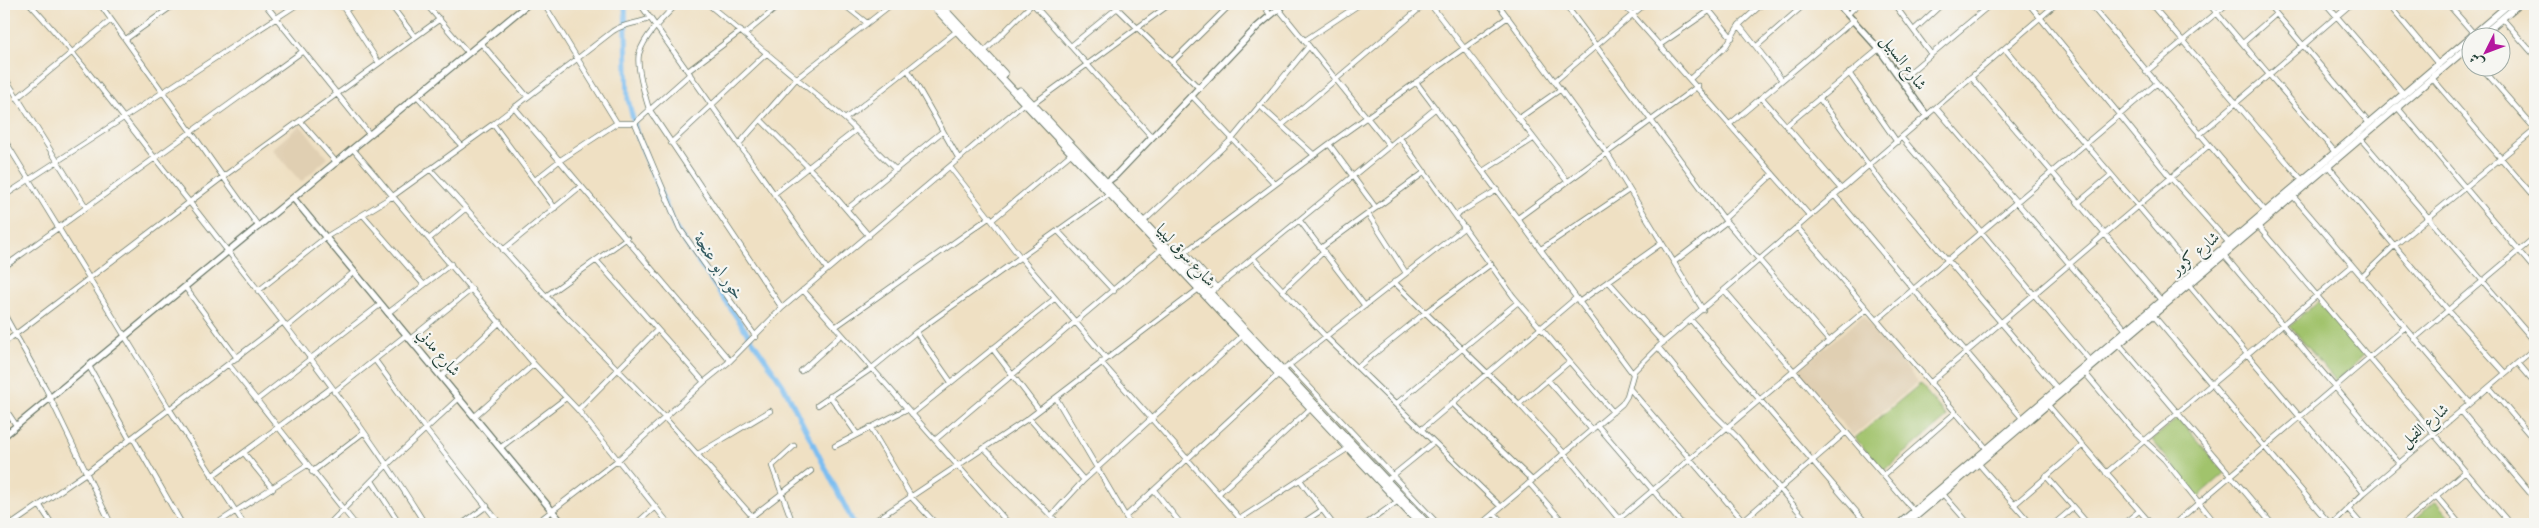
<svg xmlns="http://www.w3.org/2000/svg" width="2539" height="528" viewBox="0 0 2539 528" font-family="'IM FELL French Canon',Amiri,serif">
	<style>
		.built { fill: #e0cfb2 }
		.green { fill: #a1c36c; stroke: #608050 }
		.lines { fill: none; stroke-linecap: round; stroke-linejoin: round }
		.canal { stroke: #7bbef1; stroke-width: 5 }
		.minor-casing { stroke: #687666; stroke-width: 6 }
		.tertiary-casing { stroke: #687666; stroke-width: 8 }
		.secondary-casing { stroke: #687666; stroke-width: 8 }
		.primary-casing { stroke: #687666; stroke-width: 9 }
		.minor { stroke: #fff; stroke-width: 4.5 }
		.tertiary { stroke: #fff; stroke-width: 5.5 }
		.secondary { stroke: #fff; stroke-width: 6 }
		.primary { stroke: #fff; stroke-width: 7 }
		.labels { text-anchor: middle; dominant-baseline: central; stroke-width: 4.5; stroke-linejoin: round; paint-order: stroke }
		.street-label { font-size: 16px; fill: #1f3d34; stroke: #f6f6f2 }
		.water-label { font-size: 18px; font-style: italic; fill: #365d63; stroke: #f6f6f2 }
	</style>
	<rect width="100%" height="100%" fill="#f6f6f2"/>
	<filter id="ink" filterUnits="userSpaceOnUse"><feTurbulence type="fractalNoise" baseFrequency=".02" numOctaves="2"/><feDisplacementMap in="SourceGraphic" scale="10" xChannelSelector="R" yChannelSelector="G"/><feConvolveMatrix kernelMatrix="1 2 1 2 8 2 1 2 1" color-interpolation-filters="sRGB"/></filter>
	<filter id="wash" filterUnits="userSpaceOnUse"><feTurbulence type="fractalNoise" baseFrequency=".0096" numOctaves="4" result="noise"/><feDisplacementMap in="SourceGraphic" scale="20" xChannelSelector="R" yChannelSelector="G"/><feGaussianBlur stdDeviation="1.12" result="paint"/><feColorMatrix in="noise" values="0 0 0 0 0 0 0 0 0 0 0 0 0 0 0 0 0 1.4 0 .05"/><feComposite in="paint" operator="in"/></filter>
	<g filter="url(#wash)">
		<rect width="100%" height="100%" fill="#efe0c3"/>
		<path class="built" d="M 300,125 L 328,158 L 301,182 L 272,149 Z
			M 1863,316 L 1918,382 L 1853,436 L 1797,371 Z"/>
		<path class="green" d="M 2318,301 L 2364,355 L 2336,381 L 2290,326 Z
			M 1920,384 L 1947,417 L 1884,471 L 1855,438 Z
			M 2178,418 L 2225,473 L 2198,497 L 2152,440 Z
			M 2436,501 L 2456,524 L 2418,524 L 2414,520 Z"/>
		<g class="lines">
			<path class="canal" d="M 625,4 L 628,99 L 637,135 L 674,226 L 783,385 L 854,524"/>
		</g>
	</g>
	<g filter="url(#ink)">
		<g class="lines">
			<g class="minor-casing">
				<path id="minor" d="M 30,4 C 88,67 137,137 191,204 C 272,308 356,412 425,524
					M 100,4 L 259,227
					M 265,4 L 370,135
					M 341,4 L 379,63
					M 390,4 L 415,37
					M 426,4 L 468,53
					M 544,4 L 617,123 L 635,123 L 690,74
					M 677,4 C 664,17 644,36 639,54 C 636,67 645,96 649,109 L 782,308
					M 708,4 L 845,119 L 896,170
					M 843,4 L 867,23
					M 1033,4 L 1151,136
					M 1263,4 L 1270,15
					M 1430,4 L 1567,181
					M 1498,4 L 1607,153 L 1703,310
					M 1565,4 L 1724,219 L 1829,341
					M 1623,4 L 1810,216
					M 1704,4 L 1732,38
					M 1894,4 L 1931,54
					M 2029,4 L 2171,178 L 2229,243
					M 2090,4 L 2267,213
					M 2151,4 L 2303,181
					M 2209,4 L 2335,152
					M 2268,4 L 2369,123
					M 2326,4 L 2404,94
					M 2388,4 L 2439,65
					M 2448,4 L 2475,35
					M 643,8 L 827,269
					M 1117,8 L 1198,87
					M 1278,8 L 1390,146
					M 345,10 L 356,4
					M 1848,14 L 1858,4
					M 2502,18 L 2535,56
					M 1739,25 L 1782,80
					M 1914,30 L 1942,4
					M 745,34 L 781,4
					M 126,39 L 175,4
					M 1304,41 L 1360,4
					M 481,43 L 527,96
					M 2243,43 L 2276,14
					M 1661,44 L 1709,11
					M 1071,46 L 1122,4
					M 1757,46 L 1805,4
					M 2005,49 L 2194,272
					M 2466,49 L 2472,55
					M 984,52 L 1032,4
					M 1172,62 L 1231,4
					M 2482,68 L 2535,129
					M 908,70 L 959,159
					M 688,71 L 741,31
					M 2146,72 L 2227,4
					M 1849,73 L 1897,142
					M 4,76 L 86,207
					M 1971,77 L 2161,300
					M 1691,78 L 1726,46 L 1739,25 L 1762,4
					M 2432,78 L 2535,198
					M 1902,79 L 1991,4
					M 1555,81 L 1645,4
					M 1416,82 L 1633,374
					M 1191,95 L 1275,184
					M 417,96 L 461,145
					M 17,98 L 111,20
					M 1762,98 L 1841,189
					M 1819,98 L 1885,187 L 2057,388
					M 1033,104 L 1170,4
					M 1259,105 L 1314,155
					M 514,107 L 730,361 L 704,382 L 618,460 L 535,524
					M 2397,107 L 2535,270
					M 1936,108 L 2126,330
					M 845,119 L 958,30
					M 1518,119 L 1561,89
					M 761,120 L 822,181 L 869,236
					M 301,122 L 337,163
					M 635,123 L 680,229 L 756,337
					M 1731,123 L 1854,20
					M 493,124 L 555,208
					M 1282,125 L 1425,4
					M 1786,126 L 1879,49
					M 2199,135 L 2351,4
					M 1400,138 L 1513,296 L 1613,412
					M 1902,138 L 2090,361
					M 2360,138 L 2535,342
					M 4,139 L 170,410 L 244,524
					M 671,143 L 767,53
					M 739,144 L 797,78 L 892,4
					M 1329,144 L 1376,208
					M 353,149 L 534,364 L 578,410 L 669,524
					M 2328,166 L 2448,310 L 2505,373
					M 950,167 L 1021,258 L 1106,358
					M 430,169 L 546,296 L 664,417 L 759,524
					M 1483,171 L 1533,139
					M 535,180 L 559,161 L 617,123
					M 774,194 L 856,130
					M 1834,195 L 2022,418
					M 4,196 L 298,4
					M 2293,196 L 2470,403
					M 2078,203 L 2111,175
					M 847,209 L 943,131
					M 1368,214 L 1406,273
					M 363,215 L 424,285
					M 1456,215 L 1497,190
					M 1518,218 L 1698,86
					M 1724,219 L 1773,174
					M 992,220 L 1072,153
					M 1300,221 L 1365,306
					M 1143,222 L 1232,139 L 1309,46
					M 2257,225 L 2510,524
					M 1797,227 L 1987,449
					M 1058,231 L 1114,291
					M 429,239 L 465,209
					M 1321,248 L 1425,172
					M 1541,249 L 1629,190
					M 503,250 L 581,186
					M 1185,252 L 1217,288
					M 2223,254 L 2399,463
					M 1177,258 L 1329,144 L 1508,17
					M 1253,258 L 1326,337 L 1501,507
					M 596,260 L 704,382
					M 1674,262 L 1726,222
					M 4,267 L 303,51
					M 2361,278 L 2394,246 L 2535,130
					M 1608,281 L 1663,343
					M 1394,282 L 1519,404 L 1564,453 L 1623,524
					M 2188,284 L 2364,493
					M 185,287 L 237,358
					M 803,290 L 1009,524
					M 258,291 L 326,237 L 393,196 L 493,124 L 613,31 C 624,23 638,24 651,18
					M 1282,291 L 1324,251
					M 1725,291 L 1914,511
					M 1210,293 L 1436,108
					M 546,296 L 627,238
					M 1579,302 L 1662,243
					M 388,313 L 451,264
					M 4,314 L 46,389 L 111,524
					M 2153,315 L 2330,524
					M 1691,320 L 1867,524
					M 1877,320 L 2156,84
					M 287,327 L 354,272
					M 835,327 L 990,217
					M 916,332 L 951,382
					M 410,339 L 472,289
					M 2414,339 L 2535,237
					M 4,343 L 224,176 L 440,19
					M 2119,344 L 2272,524
					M 1658,347 L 1706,406 L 1737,437 L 1809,524
					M 992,348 L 1039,410
					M 375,360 L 426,430 L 500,524
					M 730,361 L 782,308 L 1026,102
					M 1101,362 L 1245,524
					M 2518,363 L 2535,383
					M 229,365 L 355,524
					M 1289,365 L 1438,524
					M 89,366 L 130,440
					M 1358,367 L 1426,312 L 1491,264
					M 801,371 L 841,335
					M 2085,373 L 2133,430 L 2164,459 L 2216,524
					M 442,376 L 500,322
					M 1548,380 L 1592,430
					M 1930,383 L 2208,146
					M 2489,387 L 2535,441
					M 1630,389 L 1746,524
					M 334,392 L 406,335
					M 830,396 L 857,434
					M 1056,398 L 1130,524
					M 257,400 L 381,304
					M 1452,403 L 1532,480
					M 1396,404 L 1518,302
					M 1519,404 L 1569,362
					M 2047,404 L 2151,524
					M 818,405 L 871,369 L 916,332 L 1109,194
					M 4,407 L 16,425
					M 578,410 L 657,330
					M 2461,411 L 2535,499
					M 912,414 L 1054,299
					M 475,416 L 534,364
					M 1029,418 L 1084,480
					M 1597,425 L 1682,524
					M 870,427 L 912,498 L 936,524
					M 1422,429 L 1576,298
					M 133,438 L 182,524
					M 935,440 L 1164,247
					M 835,446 L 907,409
					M 500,448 L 566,398
					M 984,448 L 1059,524
					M 244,453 L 273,489
					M 698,454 L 770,411
					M 1978,463 L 2031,524
					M 312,472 L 364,432
					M 2106,473 L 2352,266
					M 1884,475 L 1955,413
					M 212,476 L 331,388
					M 2046,476 L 2088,524
					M 1300,480 L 1333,524
					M 372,481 L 400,524
					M 1386,481 L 1434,442
					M 1529,483 L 1565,524
					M 1154,490 L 1181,524
					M 1942,493 L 1969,524
					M 1218,494 L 1310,409
					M 2436,496 L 2460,524
					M 2014,505 L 2083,445
					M 40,506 L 52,524
					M 2348,509 L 2361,524
					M 1494,513 L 1504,524
					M 1051,516 L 1084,480 L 1242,336
					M 1126,516 L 1282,371 L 1465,227
					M 12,524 L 86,473 L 283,322
					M 216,524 L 307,465
					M 329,524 L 388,464 L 459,398
					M 462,524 L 487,506
					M 636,524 L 655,507
					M 742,524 L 811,471
					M 793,524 L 772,466 L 794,446
					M 870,524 L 1029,418 L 1200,288
					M 1232,524 L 1350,447
					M 1301,524 L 1322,510
					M 1366,524 L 1398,501
					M 1481,524 L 1622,404 L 1627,396 L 1634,371 L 1658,347 L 2056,4
					M 1613,524 L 1867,309
					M 1739,524 L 1846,432
					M 2054,524 L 2073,508
					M 2123,524 L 2139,511
					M 2174,524 L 2404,328
					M 2332,524 L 2364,493 L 2535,348
					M 2404,524 L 2465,471"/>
			</g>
			<g class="tertiary-casing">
				<path id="tertiary" d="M 1838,4 L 1879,49 L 1927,116
					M 1104,184 L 1115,176 L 1257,27 L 1284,4
					M 294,199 L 563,524
					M 4,436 L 528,4
					M 4,511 L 10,524"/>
			</g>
			<g class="secondary-casing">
				<path id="secondary" d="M 2479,38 L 2519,4
					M 1899,524 L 2509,4
					M 1907,524 L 2472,44"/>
			</g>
			<g class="primary-casing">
				<path id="primary" d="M 932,4 L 1420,524
					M 939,4 L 1004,74
					M 1020,91 L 1427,524"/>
			</g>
			<use href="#minor" class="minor"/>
			<use href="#tertiary" class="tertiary"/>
			<use href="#secondary" class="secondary"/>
			<use href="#primary" class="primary"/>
		</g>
	</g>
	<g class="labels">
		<g class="street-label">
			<text transform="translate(1904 62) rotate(53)">شارع السبيل</text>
			<text transform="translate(2195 253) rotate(-40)">شارع كرور</text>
			<text transform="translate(1186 255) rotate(47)">شارع سوق ليبيا</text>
			<text transform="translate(439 352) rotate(50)">شارع مدني</text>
			<text transform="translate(2424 425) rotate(-40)">شارع الفيل</text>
		</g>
		<g class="water-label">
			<text transform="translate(719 267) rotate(56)">خور ابو عنجة</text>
		</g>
	</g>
	<rect width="2539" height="528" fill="none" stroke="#f6f6f2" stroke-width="20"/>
	<g transform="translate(2486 52) rotate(228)"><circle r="24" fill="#f6f6f2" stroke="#a0aca6"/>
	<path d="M0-4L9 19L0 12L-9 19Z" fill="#b5179e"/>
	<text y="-8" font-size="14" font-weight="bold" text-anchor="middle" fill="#1f3d34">ش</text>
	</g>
</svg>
